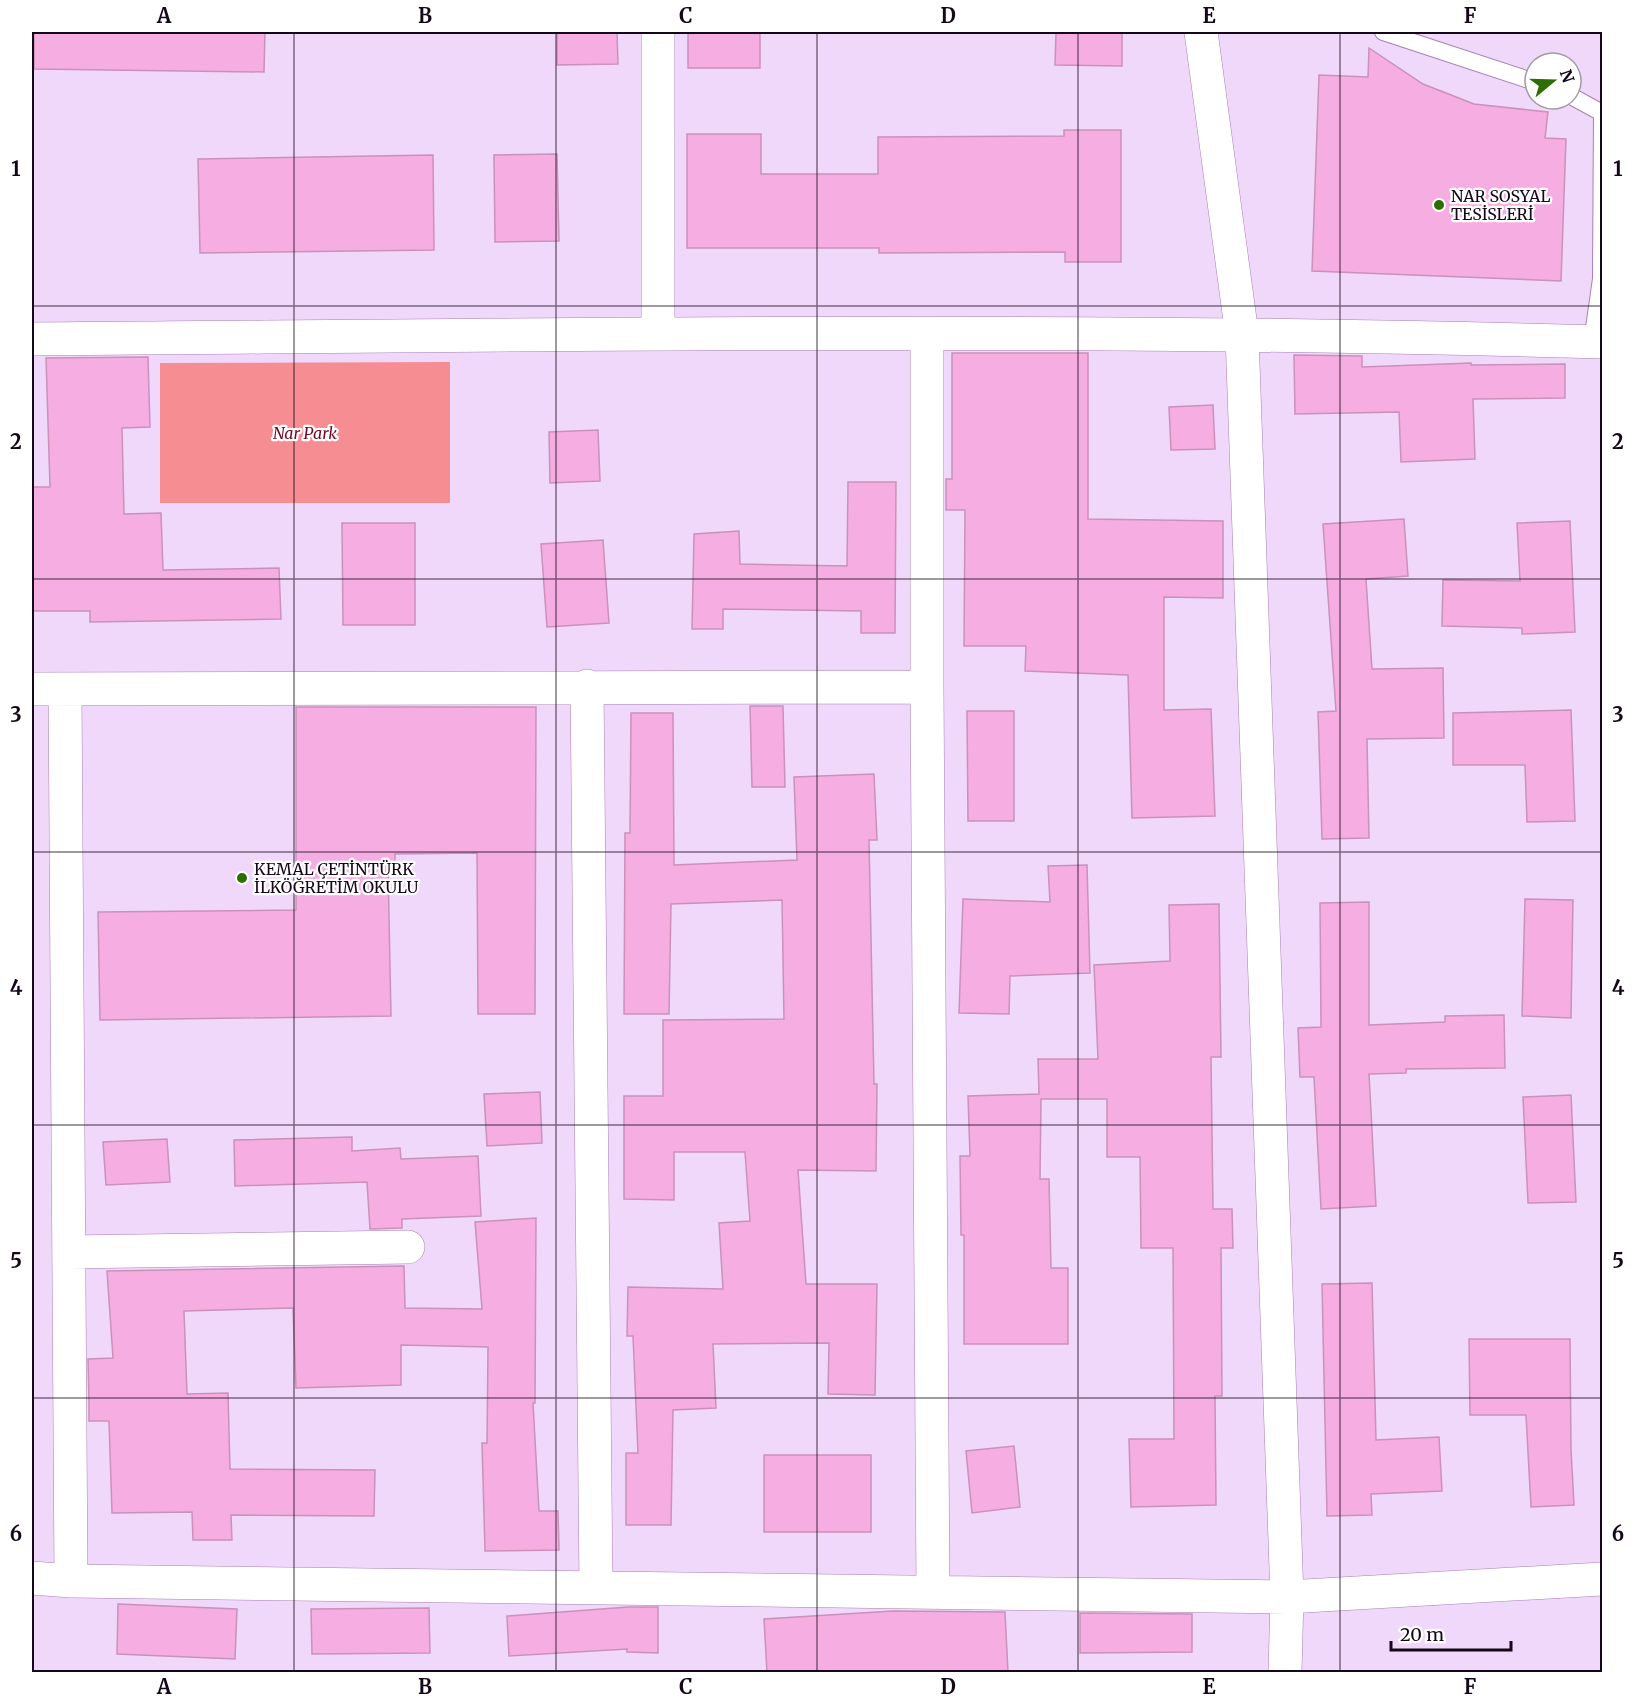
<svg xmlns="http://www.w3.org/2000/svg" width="1634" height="1704" viewBox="0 0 1634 1704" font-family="Merriweather,serif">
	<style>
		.green { fill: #f58d93 }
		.building { fill: #f6ade2; stroke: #ca91bb; stroke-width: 1.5 }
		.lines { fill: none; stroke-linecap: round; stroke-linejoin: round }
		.service-casing { stroke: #a780b5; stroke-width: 18 }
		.minor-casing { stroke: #a780b5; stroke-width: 34 }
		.service { stroke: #fff; stroke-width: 16 }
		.minor { stroke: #fff; stroke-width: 33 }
		.grid { fill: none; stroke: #15071a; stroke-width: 1.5; stroke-opacity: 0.55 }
		.poi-dot { fill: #2e6d00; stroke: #fff; stroke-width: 2 }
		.labels { text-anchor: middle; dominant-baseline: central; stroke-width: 4.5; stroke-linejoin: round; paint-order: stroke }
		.poi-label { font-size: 16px; fill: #15071a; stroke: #fff; text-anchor: start }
		.park-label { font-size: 16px; font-style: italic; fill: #700a21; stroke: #fff }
		.neatline { fill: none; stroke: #15071a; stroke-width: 2 }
		.grid-label { font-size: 20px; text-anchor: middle; font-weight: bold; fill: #15071a }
	</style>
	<rect width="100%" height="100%" fill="#f0d8fa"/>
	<path class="green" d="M 450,362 L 450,503 L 160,503 L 160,363 Z"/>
	<path class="building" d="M 34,32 L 265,32 L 264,72 L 34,69 Z
		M 557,32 L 617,32 L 618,64 L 557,65 Z
		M 688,32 L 760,32 L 760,68 L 688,68 Z
		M 1056,32 L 1122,32 L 1122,66 L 1055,65 Z
		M 1369,48 L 1423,84 L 1474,104 L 1548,112 L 1545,138 L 1566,139 L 1561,281 L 1312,271 L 1319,75 L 1368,77 Z
		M 1064,130 L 1121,130 L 1121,262 L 1065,262 L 1065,252 L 879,253 L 879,248 L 687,248 L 687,134 L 761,134 L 761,174 L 878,174 L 878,137 L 1064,136 Z
		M 557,154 L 559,241 L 495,242 L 494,155 Z
		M 433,155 L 434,250 L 200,253 L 198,159 Z
		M 952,353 L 1088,353 L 1088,519 L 1223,521 L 1223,598 L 1164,597 L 1164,710 L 1211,709 L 1215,816 L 1132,818 L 1128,675 L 1025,671 L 1026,646 L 964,646 L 965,510 L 946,510 L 946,479 L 952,479 Z
		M 1294,355 L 1362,356 L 1362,367 L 1471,363 L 1471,365 L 1565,364 L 1565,398 L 1473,399 L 1475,459 L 1401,462 L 1399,412 L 1295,414 Z
		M 148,357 L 150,427 L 122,428 L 124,514 L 161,513 L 163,570 L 279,568 L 281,619 L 90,622 L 90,611 L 32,611 L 32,487 L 50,487 L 46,358 Z
		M 1213,405 L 1215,449 L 1171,450 L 1169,407 Z
		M 598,430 L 600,481 L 550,483 L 549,432 Z
		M 848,482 L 896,482 L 895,633 L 861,633 L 861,611 L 723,609 L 723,629 L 692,629 L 694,534 L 739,531 L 740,564 L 847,566 Z
		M 1404,519 L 1408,576 L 1366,579 L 1372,669 L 1443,668 L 1444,738 L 1367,739 L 1369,838 L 1322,839 L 1318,712 L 1336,711 L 1323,524 Z
		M 1570,521 L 1575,632 L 1522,634 L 1522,628 L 1442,626 L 1443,580 L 1520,581 L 1517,523 Z
		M 342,523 L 415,523 L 415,625 L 343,625 Z
		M 603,540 L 609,623 L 547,627 L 541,544 Z
		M 750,706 L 783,706 L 785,787 L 752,787 Z
		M 296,707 L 536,707 L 535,1014 L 478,1014 L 477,853 L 395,854 L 395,865 L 388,865 L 391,1016 L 100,1020 L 98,912 L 296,910 Z
		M 1571,710 L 1575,821 L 1527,822 L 1525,765 L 1453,765 L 1453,713 Z
		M 967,711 L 1014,711 L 1014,821 L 968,821 Z
		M 631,713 L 673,713 L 674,865 L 797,860 L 794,777 L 874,774 L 877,840 L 869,840 L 874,1084 L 877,1084 L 876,1171 L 798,1170 L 806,1284 L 877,1284 L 875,1395 L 828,1394 L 829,1343 L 713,1344 L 716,1408 L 673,1410 L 671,1525 L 626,1525 L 626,1453 L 638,1453 L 633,1336 L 627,1336 L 628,1287 L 723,1289 L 719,1223 L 750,1221 L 745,1152 L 674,1152 L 674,1200 L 624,1199 L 624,1096 L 663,1096 L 663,1020 L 784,1019 L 782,900 L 671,904 L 669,1014 L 624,1014 L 625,833 L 630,833 Z
		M 1087,865 L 1090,973 L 1010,976 L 1009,1014 L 959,1013 L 963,899 L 1050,902 L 1048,866 Z
		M 1525,899 L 1573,900 L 1571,1018 L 1522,1016 Z
		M 1369,902 L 1369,1025 L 1445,1022 L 1445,1016 L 1504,1015 L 1505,1068 L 1406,1069 L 1406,1073 L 1369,1074 L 1376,1206 L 1321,1209 L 1314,1077 L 1300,1077 L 1298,1028 L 1321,1027 L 1320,903 Z
		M 1219,904 L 1221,1057 L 1211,1057 L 1213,1209 L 1232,1209 L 1233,1248 L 1221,1248 L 1222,1396 L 1215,1396 L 1216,1505 L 1131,1507 L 1129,1439 L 1174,1439 L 1173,1248 L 1141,1248 L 1140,1157 L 1107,1157 L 1107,1099 L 1041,1099 L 1040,1179 L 1049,1179 L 1051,1268 L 1068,1268 L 1068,1344 L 964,1344 L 964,1235 L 961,1235 L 960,1156 L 970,1156 L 968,1096 L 1039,1094 L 1038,1059 L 1098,1059 L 1094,965 L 1170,961 L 1169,905 Z
		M 540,1092 L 542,1143 L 487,1146 L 484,1094 Z
		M 1571,1095 L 1576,1202 L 1528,1203 L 1523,1097 Z
		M 352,1137 L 352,1151 L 400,1148 L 401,1159 L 478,1156 L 481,1216 L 402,1219 L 402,1228 L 370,1229 L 367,1182 L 235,1186 L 234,1140 Z
		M 167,1139 L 170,1182 L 106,1185 L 103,1142 Z
		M 536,1218 L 535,1403 L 533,1403 L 539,1511 L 558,1511 L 559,1550 L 485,1551 L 482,1443 L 487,1443 L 488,1347 L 401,1345 L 401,1385 L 296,1388 L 293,1308 L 184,1311 L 187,1394 L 228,1393 L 230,1469 L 375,1470 L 374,1516 L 231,1515 L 232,1540 L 193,1540 L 192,1512 L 112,1513 L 109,1421 L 89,1421 L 89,1402 L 88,1359 L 113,1358 L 107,1271 L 404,1266 L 405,1308 L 482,1309 L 475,1222 Z
		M 1372,1283 L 1376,1440 L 1439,1437 L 1442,1491 L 1371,1494 L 1372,1515 L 1327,1516 L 1322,1284 Z
		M 1469,1339 L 1570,1339 L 1571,1449 L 1574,1505 L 1531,1507 L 1526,1415 L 1470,1415 Z
		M 1014,1446 L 1020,1507 L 972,1513 L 966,1451 Z
		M 764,1455 L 871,1455 L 871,1532 L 764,1532 Z
		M 118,1604 L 237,1609 L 235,1659 L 117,1654 Z
		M 628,1607 L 658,1607 L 658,1653 L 627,1652 L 627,1649 L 509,1656 L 507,1616 Z
		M 429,1608 L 430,1653 L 312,1654 L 311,1609 Z
		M 893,1611 L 1005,1612 L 1008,1672 L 767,1672 L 764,1619 Z
		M 1080,1613 L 1192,1614 L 1192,1652 L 1080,1653 Z"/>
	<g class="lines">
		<g class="service-casing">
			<path id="service" d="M 1383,32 L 1535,82
				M 1571,96 L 1602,113 L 1601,279 L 1592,342"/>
		</g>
		<g class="minor-casing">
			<path id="minor" d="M 1201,32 L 1242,335 L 1287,1597 L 1285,1672
				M 658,334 L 658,32
				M 32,339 C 555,335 1079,327 1602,342
				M 587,686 L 596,1588
				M 927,687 L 927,334
				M 32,689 L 927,687 L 933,1592
				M 65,689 L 71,1581
				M 69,1252 L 408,1247
				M 32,1578 L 71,1581 L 1287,1597 L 1602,1579"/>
		</g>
		<use href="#service" class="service"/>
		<use href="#minor" class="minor"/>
	</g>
	<path class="grid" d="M 294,32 L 294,1672M 556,32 L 556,1672M 817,32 L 817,1672M 1078,32 L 1078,1672M 1340,32 L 1340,1672M 32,306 L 1602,306M 32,579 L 1602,579M 32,852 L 1602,852M 32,1125 L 1602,1125M 32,1398 L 1602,1398"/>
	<g class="poi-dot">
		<circle cx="1439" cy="205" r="6"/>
		<circle cx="242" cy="878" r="6"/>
	</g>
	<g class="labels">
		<g class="poi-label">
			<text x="1451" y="196">NAR SOSYAL<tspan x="1451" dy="18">TESİSLERİ</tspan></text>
			<text x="254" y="869">KEMAL ÇETİNTÜRK<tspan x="254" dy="18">İLKÖĞRETİM OKULU</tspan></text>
		</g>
		<g class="park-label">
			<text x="305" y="433">Nar Park</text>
		</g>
	</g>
	<rect width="1634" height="1704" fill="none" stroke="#ffffff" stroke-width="66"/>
	<g transform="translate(1553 81) rotate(71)"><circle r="28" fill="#ffffff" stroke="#a19ca3" stroke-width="1.5"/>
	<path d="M0-4.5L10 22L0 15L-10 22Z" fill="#2e6d00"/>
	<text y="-9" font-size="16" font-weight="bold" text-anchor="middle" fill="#15071a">N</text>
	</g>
	<path d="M1391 1641v9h120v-9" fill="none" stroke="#15071a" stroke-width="3"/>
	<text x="1400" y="1641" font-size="18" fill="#15071a" stroke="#ffffff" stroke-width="4.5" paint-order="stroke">20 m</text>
	<rect x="33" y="33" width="1568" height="1638" class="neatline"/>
	<g class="grid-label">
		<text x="164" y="23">A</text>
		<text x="425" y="23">B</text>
		<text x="686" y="23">C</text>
		<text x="948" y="23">D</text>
		<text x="1209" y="23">E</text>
		<text x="1470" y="23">F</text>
		<text x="16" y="176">1</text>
		<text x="1618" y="176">1</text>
		<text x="16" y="449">2</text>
		<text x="1618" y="449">2</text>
		<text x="16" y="722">3</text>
		<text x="1618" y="722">3</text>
		<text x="16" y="995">4</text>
		<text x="1618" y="995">4</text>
		<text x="16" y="1268">5</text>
		<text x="1618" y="1268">5</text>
		<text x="16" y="1541">6</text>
		<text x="1618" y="1541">6</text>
		<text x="164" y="1694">A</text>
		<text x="425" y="1694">B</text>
		<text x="686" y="1694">C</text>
		<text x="948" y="1694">D</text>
		<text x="1209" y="1694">E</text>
		<text x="1470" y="1694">F</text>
	</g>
</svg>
